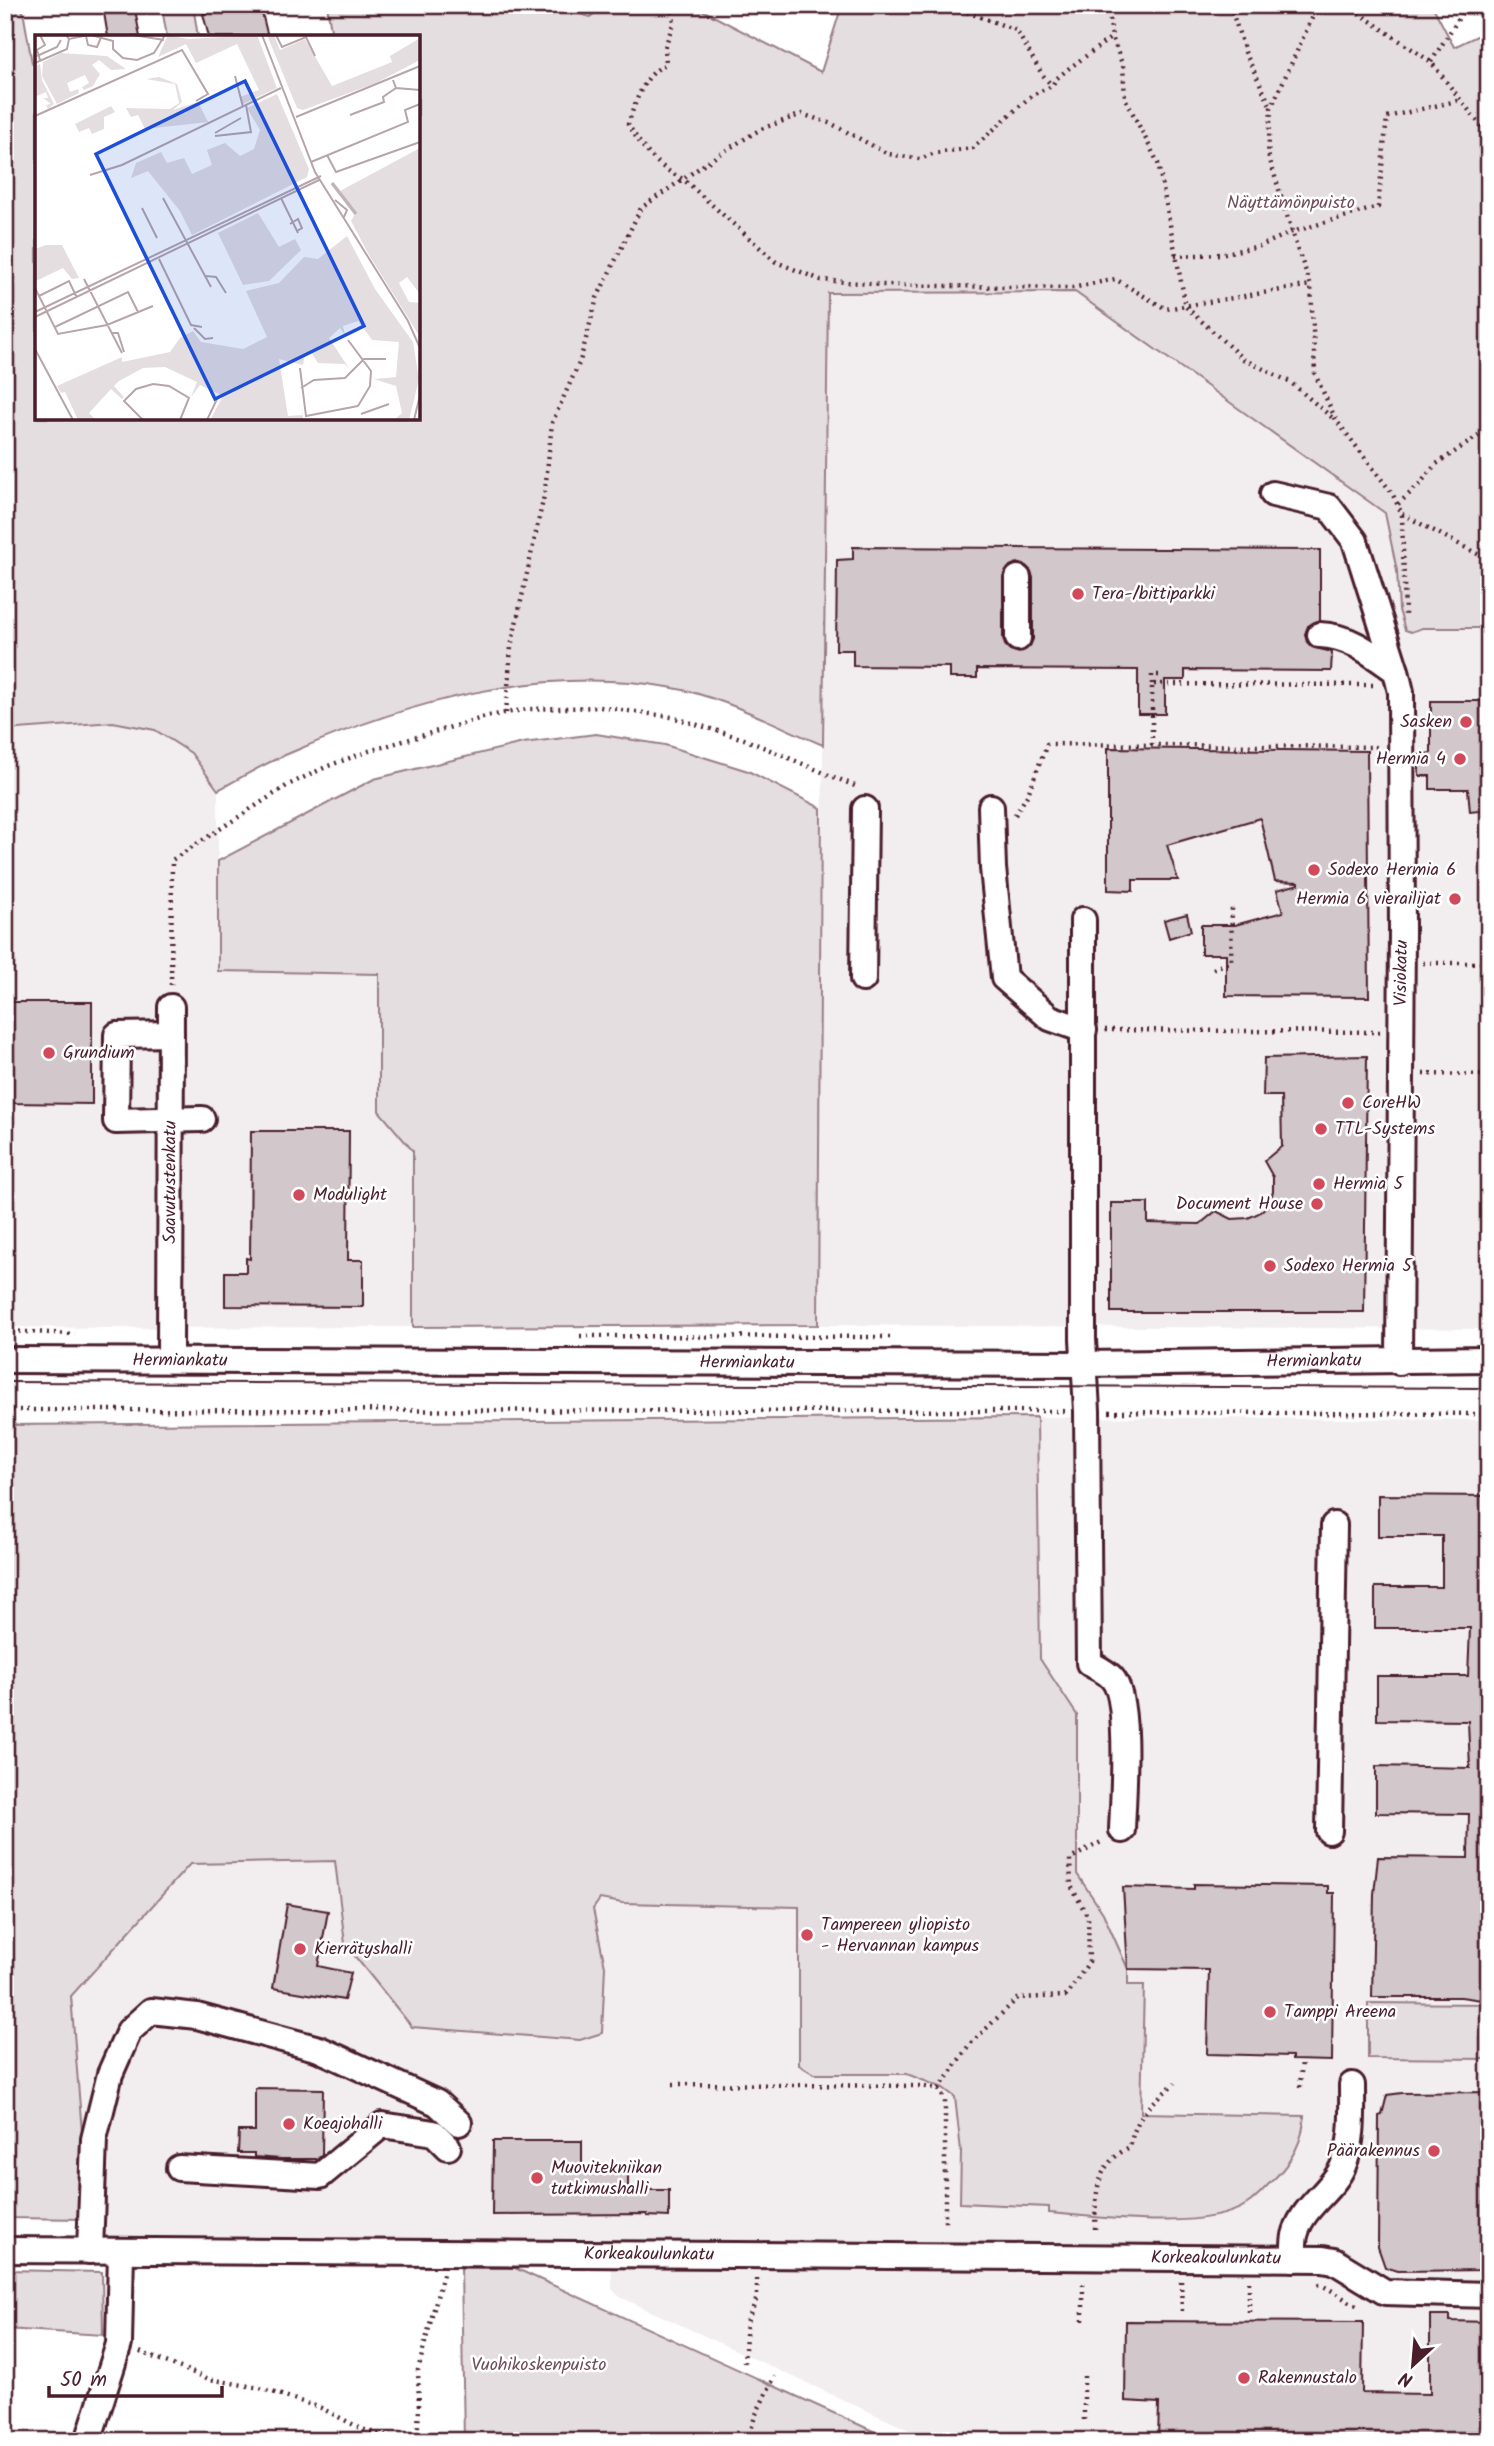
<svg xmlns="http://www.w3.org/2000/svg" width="1494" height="2446" viewBox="0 0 1494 2446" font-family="Kalam,sans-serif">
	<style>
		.built { fill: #f2eeef }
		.green { fill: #e5dee0; stroke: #987e86; stroke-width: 2 }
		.building { fill: #d2c7cb; stroke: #4a1f2b; stroke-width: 2; fill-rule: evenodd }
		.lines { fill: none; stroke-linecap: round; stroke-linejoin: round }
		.minor-casing { stroke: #4a1f2b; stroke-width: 30 }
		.path { stroke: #4a1f2b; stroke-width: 4.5; stroke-dasharray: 2 5; stroke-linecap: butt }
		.minor { stroke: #fff; stroke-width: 24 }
		.tram { stroke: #4a1f2b; stroke-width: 2 }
		.poi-dot { fill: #d1495b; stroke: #fff; stroke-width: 2.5 }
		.labels { text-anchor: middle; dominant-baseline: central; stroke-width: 5; stroke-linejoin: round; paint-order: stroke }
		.park-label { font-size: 18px; fill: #714f58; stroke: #fff }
		.poi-label { font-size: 18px; fill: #4a1f2b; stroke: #fff; text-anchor: start }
		.street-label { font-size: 18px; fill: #4a1f2b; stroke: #fff }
		.inset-river { fill: none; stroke: #c1b3b6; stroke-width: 3.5 }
		.inset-road { fill: none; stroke: #b7a5aa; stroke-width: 2 }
		.view { fill: #1d4ed8; fill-opacity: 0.15; stroke: #1d4ed8; stroke-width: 3.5 }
		.inset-edge { fill: none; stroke: #4a1f2b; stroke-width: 3.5 }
	</style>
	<rect width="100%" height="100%" fill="#fff"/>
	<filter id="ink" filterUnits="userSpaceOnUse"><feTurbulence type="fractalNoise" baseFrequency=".0143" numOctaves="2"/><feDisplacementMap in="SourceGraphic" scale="14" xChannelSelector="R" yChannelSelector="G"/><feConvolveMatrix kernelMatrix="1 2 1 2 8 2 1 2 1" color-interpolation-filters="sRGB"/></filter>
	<g filter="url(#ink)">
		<path class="built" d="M 1075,292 L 1385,513 L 1397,571 L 1399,610 L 1489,626 L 1489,1329 L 818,1325 L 827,293 Z
			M 113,722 L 155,730 L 191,753 L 218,790 L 218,971 L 379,973 L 379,1111 L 413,1151 L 413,1327 L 106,1328 L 5,1327 L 5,730 Z
			M 1037,1417 L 1489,1420 L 1489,2441 L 1037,2441 L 937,2438 L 909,2430 L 620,2297 L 612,2289 L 611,2243 L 92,2239 L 71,1996 L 190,1864 L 336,1861 L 1077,1715 L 1040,1660 Z"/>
		<path class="green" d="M 5,5 L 22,5 L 32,63 L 37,64 L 37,418 L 418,418 L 418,37 L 332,37 L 327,5 L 548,5 L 590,17 L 605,5 L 699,5 L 698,8 L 821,72 L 842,5 L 1432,5 L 1454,47 L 1479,35 L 1489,51 L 1489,628 L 1422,628 L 1411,632 L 1405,630 L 1399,610 L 1397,571 L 1385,513 L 1075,292 L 828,293 L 823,745 C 773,724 722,696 668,687 C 539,665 407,702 290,753 C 265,763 242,777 218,790 L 191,753 L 155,730 L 113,722 L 5,730 Z
			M 170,5 L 193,5 L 198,37 L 167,37 L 162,8 Z
			M 596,734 L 665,745 L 748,771 L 821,808 L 818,1325 L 413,1327 L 413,1151 L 379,1111 L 379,974 L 218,971 L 218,861 L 374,779 L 523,743 Z
			M 1037,1417 L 1040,1659 L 1077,1715 L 1077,1874 L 1103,1913 L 1128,1969 L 1128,1985 L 1144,1985 L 1141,2113 L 1304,2116 C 1304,2140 1291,2162 1275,2178 C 1266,2186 1257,2198 1247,2204 C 1206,2232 1099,2217 1049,2213 L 1049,2207 L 960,2203 L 961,2151 L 955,2097 L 943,2088 L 907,2074 L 814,2074 L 799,2065 L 799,1907 L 622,1903 L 600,1899 L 593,1909 L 605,1966 L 602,2033 L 580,2040 L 412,2027 L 345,1944 L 335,1861 L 190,1864 L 71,1996 L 89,2219 L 5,2218 L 5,1425 Z
			M 1368,2003 L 1489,2004 L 1489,2059 L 1368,2058 Z
			M 461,2268 L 515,2268 L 895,2441 L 464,2441 Z
			M 5,2270 L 102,2272 L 103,2335 L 5,2329 Z"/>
		<path class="building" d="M 235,5 L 260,5 L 268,37 L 209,37 L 203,14 Z
			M 135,9 L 140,37 L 108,37 L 104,13 Z
			M 853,547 L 1320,550 L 1320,620 L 1308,626 L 1305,634 L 1307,642 L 1312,647 L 1332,652 L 1331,671 L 1185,670 L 1185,680 L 1165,680 L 1165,714 L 1138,714 L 1138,670 L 977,669 L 977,678 L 950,678 L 950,667 L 853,666 L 853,650 L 836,650 L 837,560 L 853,559 ZM 1017,563 L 1026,566 L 1031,571 L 1033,578 L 1033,639 L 1030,646 L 1019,653 L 1010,650 L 1005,645 L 1003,638 L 1003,577 L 1010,566 Z
			M 1431,701 L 1489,701 L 1489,810 L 1470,812 L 1468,789 L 1430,789 L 1430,776 L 1419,776 L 1419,755 L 1431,753 Z
			M 1108,748 L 1367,751 L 1369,997 L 1226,996 L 1226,954 L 1201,954 L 1201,925 L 1235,925 L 1283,912 L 1277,890 L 1299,884 L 1299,882 L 1275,881 L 1260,818 L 1167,845 L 1178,880 L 1133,880 L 1133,891 L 1108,890 Z
			M 1187,914 L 1191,931 L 1169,938 L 1164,920 Z
			M 5,1002 L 92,1002 L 92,1104 L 5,1103 Z
			M 1367,1056 L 1364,1312 L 1111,1312 L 1111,1203 L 1148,1203 L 1148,1223 L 1200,1224 L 1216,1211 L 1232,1219 L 1248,1218 L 1259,1213 L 1267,1206 L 1273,1192 L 1273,1177 L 1264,1161 L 1282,1146 L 1281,1096 L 1263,1096 L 1264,1058 Z
			M 251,1131 L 349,1131 L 348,1260 L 363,1260 L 363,1307 L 225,1306 L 225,1272 L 246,1272 L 246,1258 L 250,1259 Z
			M 1378,1495 L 1489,1496 L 1489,2001 L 1461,1997 L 1372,1997 L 1374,1894 L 1378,1857 L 1468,1858 L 1469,1814 L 1376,1813 L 1376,1766 L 1470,1768 L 1468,1721 L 1377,1720 L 1377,1676 L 1468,1676 L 1470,1628 L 1375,1628 L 1375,1587 L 1442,1587 L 1442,1536 L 1378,1536 Z
			M 1194,1884 L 1328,1886 L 1328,1893 L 1334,1893 L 1332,2061 L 1292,2060 L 1292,2056 L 1207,2054 L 1209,1970 L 1128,1969 L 1123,1887 L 1194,1889 Z
			M 287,1904 L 328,1911 L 318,1966 L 351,1973 L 344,2000 L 273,1988 Z
			M 255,2088 L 323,2089 L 322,2155 L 317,2159 L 281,2159 L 254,2157 L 254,2153 L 238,2153 L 239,2131 L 255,2131 Z
			M 1489,2092 L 1489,2270 L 1398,2271 L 1385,2267 L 1378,2247 L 1379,2116 L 1382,2115 L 1387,2095 L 1402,2093 Z
			M 493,2141 L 582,2141 L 582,2169 L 628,2169 L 628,2190 L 669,2190 L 669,2217 L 647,2216 L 647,2214 L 492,2215 Z
			M 1430,2315 L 1450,2315 L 1450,2321 L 1489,2322 L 1489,2441 L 1158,2441 L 1159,2403 L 1125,2401 L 1126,2321 L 1363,2322 L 1362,2393 L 1430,2394 Z"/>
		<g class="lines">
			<g class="minor-casing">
				<g id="minor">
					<path d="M 1273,494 L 1329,507 L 1355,541 L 1396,671"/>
					<path d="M 1320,635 C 1350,636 1372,654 1396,671 L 1401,692 L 1402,930 L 1399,1362"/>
					<path d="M 1018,638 L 1018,578"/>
					<path d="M 991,807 L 993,868 L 1004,978 L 1050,1018 L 1084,1030"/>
					<path d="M 1083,920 L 1083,1339 L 1087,1411 L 1089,1663 C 1096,1667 1107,1672 1112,1678 C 1131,1698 1123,1800 1122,1830"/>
					<path d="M 863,979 L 865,809"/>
					<path d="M 171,1034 L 117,1035 L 116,1121 L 202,1119"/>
					<path id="s1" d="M 170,1359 L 171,1007"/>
					<path id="s2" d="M 5,1360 L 1084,1364 L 1489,1359"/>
					<path d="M 1329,1831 L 1334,1525"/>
					<path d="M 179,2168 L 320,2176 L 382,2125 L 434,2133 L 448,2147"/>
					<path id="s3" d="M 5,2250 L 1323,2259 L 1334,2261 L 1385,2292 L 1489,2295"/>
					<path d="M 90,2251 L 94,2139 L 110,2074 L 129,2031 L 151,2011 L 197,2016 L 319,2049 L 437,2103 L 459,2123"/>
					<path d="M 1294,2259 C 1294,2250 1293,2240 1296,2232 C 1304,2205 1333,2190 1343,2166 C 1354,2140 1352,2112 1352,2085"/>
					<path d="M 88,2441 L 119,2344 L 121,2251"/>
				</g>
			</g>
			<path class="path" d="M 670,5 L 674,21 L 665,47 L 666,64 C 643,75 636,101 628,124 C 642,148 657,167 683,179 L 776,262 L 821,280 L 883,285 L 1072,288 L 1115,279 L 1166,309 L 1311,285
				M 955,5 L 969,13 L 1016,30 L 1042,74 L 1052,86
				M 1108,5 L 1112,37 L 1123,66 L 1125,98 L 1158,163 L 1186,307 L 1243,359 L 1290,382 L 1335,420
				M 1230,5 L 1245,52 L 1271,107
				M 1287,5 L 1289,8 L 1314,14
				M 1318,5 L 1271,108 L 1268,154 L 1298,251 L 1311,285 L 1315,374 L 1336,420 L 1392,493 L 1402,514 L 1405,615
				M 1347,5 L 1431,62 L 1489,136
				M 1431,62 L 1467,5
				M 1175,256 L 1220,254 L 1260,246 L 1292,232 L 1378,207 L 1387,117 L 1461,100
				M 1398,504 L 1419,485 L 1435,465 L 1489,429
				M 1402,514 L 1489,560
				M 1152,684 L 1152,675 L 1159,675
				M 506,713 L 511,647 L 545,491 L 552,423 L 580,361 L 597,298 L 641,208 L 718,155 L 761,129 L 802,114 L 832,124 L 888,154 L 920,159 L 935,153 L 973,148 L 1032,95 L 1052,86 L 1056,79 L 1068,69 L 1112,37
				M 1152,745 L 1152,684 L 1375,685
				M 1015,815 L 1028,794 L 1047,744 L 1380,747
				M 1423,963 L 1489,963
				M 1213,969 L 1231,961 L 1232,908
				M 171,985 L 172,860 L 288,785 L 328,766 L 369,751 L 489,716 L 528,709 L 600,707 L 672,717 L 744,739 L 855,786
				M 1105,1030 L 1380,1032
				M 1423,1074 L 1489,1075
				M 5,1331 L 75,1334
				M 580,1336 L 890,1337
				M 5,1410 L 1065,1411
				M 1109,1412 L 1489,1414
				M 673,2084 L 921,2086 L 939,2089 L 945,2101 L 945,2227
				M 1300,2087 L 1302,2060
				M 939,2089 L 969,2045 L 1018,1998 L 1066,1996 L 1089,1962 L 1088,1917 L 1071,1886 L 1070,1859 L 1103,1841
				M 1095,2229 C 1096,2194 1094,2165 1130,2147 C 1135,2117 1152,2103 1175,2083
				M 1181,2281 L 1182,2313
				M 1249,2282 L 1249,2314
				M 1318,2284 C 1333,2289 1344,2301 1360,2306
				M 1083,2321 L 1083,2279
				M 140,2352 L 209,2379 L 260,2388 L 321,2408 L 362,2429 L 399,2441
				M 744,2363 L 747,2322 L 757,2298 L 757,2278
				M 1084,2420 L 1084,2374
				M 417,2441 L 419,2409 L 418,2370 L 443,2274
				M 748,2441 L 755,2416 L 775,2376"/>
			<use href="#minor" class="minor"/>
			<path class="tram" d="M 5,1382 L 1489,1388"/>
		</g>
	</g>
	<g class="poi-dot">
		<circle cx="1078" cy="594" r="7"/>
		<circle cx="1466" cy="722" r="7"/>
		<circle cx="1460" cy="759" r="7"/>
		<circle cx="1314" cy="870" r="7"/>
		<circle cx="1455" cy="899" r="7"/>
		<circle cx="49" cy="1053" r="7"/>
		<circle cx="1348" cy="1103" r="7"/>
		<circle cx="1321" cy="1129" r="7"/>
		<circle cx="1319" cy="1184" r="7"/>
		<circle cx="299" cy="1195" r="7"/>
		<circle cx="1317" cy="1204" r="7"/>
		<circle cx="1270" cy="1266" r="7"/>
		<circle cx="807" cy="1935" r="7"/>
		<circle cx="300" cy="1949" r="7"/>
		<circle cx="1270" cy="2012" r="7"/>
		<circle cx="289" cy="2124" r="7"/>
		<circle cx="1434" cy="2151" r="7"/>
		<circle cx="537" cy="2178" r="7"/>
		<circle cx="1244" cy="2378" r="7"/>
	</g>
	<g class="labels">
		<g class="park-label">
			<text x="1291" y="203">Näyttämönpuisto</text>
			<text x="539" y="2365">Vuohikoskenpuisto</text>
		</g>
		<g class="poi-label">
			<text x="1092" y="594">Tera-/bittiparkki</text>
			<text x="1452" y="722" text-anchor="end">Sasken</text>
			<text x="1446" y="759" text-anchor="end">Hermia 4</text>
			<text x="1328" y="870">Sodexo Hermia 6</text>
			<text x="1441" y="899" text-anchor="end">Hermia 6 vierailijat</text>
			<text x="63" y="1053">Grundium</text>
			<text x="1362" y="1103">CoreHW</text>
			<text x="1335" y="1129">TTL-Systems</text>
			<text x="1333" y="1184">Hermia 5</text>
			<text x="313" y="1195">Modulight</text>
			<text x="1303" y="1204" text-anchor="end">Document House</text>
			<text x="1284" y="1266">Sodexo Hermia 5</text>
			<text x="821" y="1925">Tampereen yliopisto<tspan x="821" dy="21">- Hervannan kampus</tspan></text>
			<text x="314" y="1949">Kierrätyshalli</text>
			<text x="1284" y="2012">Tamppi Areena</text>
			<text x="303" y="2124">Koeajohalli</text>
			<text x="1420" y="2151" text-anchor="end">Päärakennus</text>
			<text x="551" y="2168">Muovitekniikan<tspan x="551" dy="21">tutkimushalli</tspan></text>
			<text x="1258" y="2378">Rakennustalo</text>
		</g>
		<g class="street-label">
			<text transform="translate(1402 973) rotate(-89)">Visiokatu</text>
			<text stroke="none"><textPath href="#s1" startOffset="177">Saavutustenkatu</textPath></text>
			<text stroke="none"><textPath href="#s2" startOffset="175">Hermiankatu</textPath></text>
			<text stroke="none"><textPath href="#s2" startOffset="1309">Hermiankatu</textPath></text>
			<text stroke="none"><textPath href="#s2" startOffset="742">Hermiankatu</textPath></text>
			<text stroke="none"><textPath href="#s3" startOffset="644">Korkeakoulunkatu</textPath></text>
			<text stroke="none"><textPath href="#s3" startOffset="1211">Korkeakoulunkatu</textPath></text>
		</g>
	</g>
	<g transform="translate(35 35)">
		<rect width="385" height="385" fill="#fff"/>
		<path d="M 133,0 L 153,4 L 222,0 L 242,53 L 208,69 L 205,62 L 224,55 L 202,9 L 161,28 L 151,9 L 123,22 ZM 232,0 L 239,0 L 245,15 L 270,4 L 297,51 L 357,27 L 355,21 L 385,3 L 385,25 L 341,48 L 268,75 L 262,73 ZM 26,18 L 72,21 L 91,34 L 76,35 L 64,25 L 57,30 L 65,39 L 58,51 L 49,55 L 47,52 L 54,48 L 50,40 L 32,48 L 35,57 L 43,54 L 44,58 L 22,69 L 7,41 L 8,27 ZM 5,29 L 7,45 L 19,69 L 13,74 L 11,70 L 16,69 L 8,63 L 13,63 L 11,57 L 0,62 L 0,31 ZM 124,42 L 142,49 L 147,67 L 138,75 L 163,67 L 173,87 L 110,94 L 103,80 L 96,82 L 91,73 L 135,74 L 144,68 L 140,49 L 111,44 ZM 242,59 L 274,134 L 272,142 L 157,200 L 145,176 L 113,136 L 96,143 L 101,128 L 126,117 L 132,128 L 149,123 L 157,139 L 177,130 L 172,115 L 190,108 L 205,121 L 219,114 L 225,95 L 212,73 ZM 76,71 L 80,77 L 69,82 L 69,94 L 57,99 L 54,93 L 44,97 L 40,89 ZM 385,113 L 385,259 L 372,242 L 364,248 L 374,267 L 385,268 L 385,302 L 334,220 L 316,186 L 321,177 L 305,156 ZM 223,178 L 244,212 L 260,204 L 266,215 L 234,246 L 208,250 L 183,198 ZM 312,201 L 340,254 L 378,307 L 384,344 L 374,385 L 359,385 L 367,378 L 361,351 L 339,344 L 361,342 L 364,307 L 337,305 L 323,286 L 308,291 L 310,300 L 305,293 L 294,303 L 315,335 L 310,329 L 283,328 L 276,317 L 270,318 L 268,330 L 244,324 L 253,381 L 268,380 L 267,368 L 268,385 L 175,385 L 188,361 L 165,350 L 156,362 L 162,347 L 130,332 L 108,333 L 84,346 L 79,351 L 89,362 L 87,364 L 76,354 L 54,378 L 61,385 L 43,385 L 30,357 L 26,358 L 22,351 L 87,322 L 87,327 L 135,317 L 145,303 L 158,296 L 166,307 L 208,314 L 232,302 L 211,256 L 244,248 L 269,222 L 283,224 ZM 11,210 L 27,210 L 44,243 L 37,244 L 28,233 L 1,246 L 0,214 Z" fill="#e5dee0"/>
		<path class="inset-river" d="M 297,148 L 321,179"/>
		<path class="inset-road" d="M 31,0 L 34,4 L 54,0M 56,0 L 78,6 L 78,14 L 88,23 L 102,25 L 119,18 L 130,0M 98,0 L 129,5M 227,0 L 280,137 L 373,286 L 385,313M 241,0 L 247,12 L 271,2 L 280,21M 51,1 L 53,10 L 62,12 L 67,0M 2,21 L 22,12 L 26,5M 5,25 L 2,15 L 10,10 L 5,0M 0,28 L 32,14 L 34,4M 200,41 L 208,72M 358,45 L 361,53 L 385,55M 315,80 L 349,67 L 348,62 L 361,53M 0,81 L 147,15 L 173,59 L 161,66M 261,82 L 385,31M 180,98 L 206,83M 180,101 L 216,97 L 211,70M 292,120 L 301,137 L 385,107M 276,127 L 373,87 L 370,75 L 385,69M 55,140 L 87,130 L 246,53M 128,163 L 176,252M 246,163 L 263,198M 300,165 L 312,175 L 309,182M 107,173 L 122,203M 255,189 L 263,184 L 267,193 L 262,196M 124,224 L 156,290 L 167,292M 171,241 L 181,242 L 191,258M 49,244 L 87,318M 0,253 L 23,299 L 72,290 L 118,271M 4,261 L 34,246 L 42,263M 0,277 L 286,141M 0,282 L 284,145M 20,292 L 93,257 L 103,277M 159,293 L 170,304 L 178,303M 76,298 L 83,298 L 89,317M 313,305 L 336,336 L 335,351 L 323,371M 0,314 L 38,385M 265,333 L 271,381 L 323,371M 266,353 L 279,345 L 310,343 L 329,324 L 351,324M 326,379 L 354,369M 108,385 L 89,366 L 101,354 L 118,349 L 134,351 L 154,363 L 145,385M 172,385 L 183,362M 379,385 L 385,360"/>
		<path class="view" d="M 210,46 L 329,291 L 180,364 L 61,119 Z"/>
		<rect width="385" height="385" class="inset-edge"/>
	</g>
	<rect width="1494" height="2446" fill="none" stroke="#fff" stroke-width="28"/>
	<rect x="14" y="14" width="1466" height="2418" fill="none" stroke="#4a1f2b" stroke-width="2.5" filter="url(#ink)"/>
	<g transform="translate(1413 2365) rotate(206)" stroke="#ffffff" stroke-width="5" paint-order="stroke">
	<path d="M0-5L12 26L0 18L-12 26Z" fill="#4a1f2b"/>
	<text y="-10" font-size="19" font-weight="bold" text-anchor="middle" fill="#4a1f2b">N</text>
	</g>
	<path d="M49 2386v10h173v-10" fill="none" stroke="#4a1f2b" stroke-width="3.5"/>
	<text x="60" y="2386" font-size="21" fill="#4a1f2b" stroke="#ffffff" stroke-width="5" paint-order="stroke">50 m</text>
</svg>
